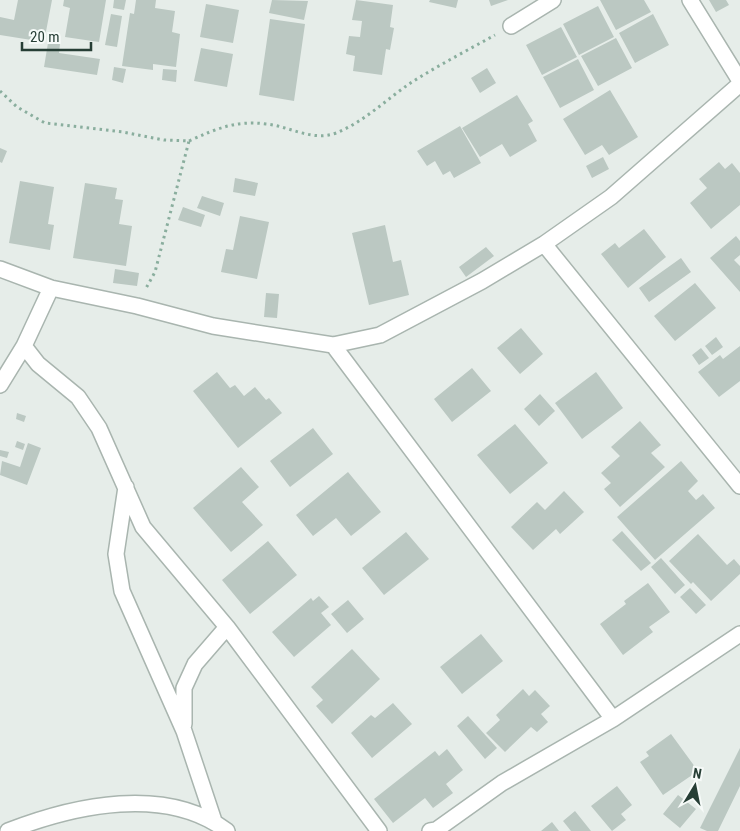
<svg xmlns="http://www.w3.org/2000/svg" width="740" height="831" viewBox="0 0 740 831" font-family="'Roboto Condensed',sans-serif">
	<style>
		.building { fill: #bbc8c2 }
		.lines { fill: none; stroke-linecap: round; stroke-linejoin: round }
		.minor-casing { stroke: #a9b5af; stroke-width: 18 }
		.path { stroke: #8aae9e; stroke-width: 3; stroke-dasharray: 2.5 4; stroke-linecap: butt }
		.minor { stroke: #fff; stroke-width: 15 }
	</style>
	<rect width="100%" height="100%" fill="#e6ede9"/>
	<path class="building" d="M 18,0 L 52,0 L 44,42 L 0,35 L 0,17 L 14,20 Z
		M 64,0 L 106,0 L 99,42 L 65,37 L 70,8 L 63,6 Z
		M 114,0 L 126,0 L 124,10 L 113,8 Z
		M 136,0 L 156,0 L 155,8 L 175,11 L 172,32 L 180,34 L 176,67 L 153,64 L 153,70 L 122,66 L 130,13 L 134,14 Z
		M 272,0 L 308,1 L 304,20 L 269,13 Z
		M 356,0 L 393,5 L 390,27 L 394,28 L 390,50 L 386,49 L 382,75 L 353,71 L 355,56 L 346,54 L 349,36 L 360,37 L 362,21 L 352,20 Z
		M 430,0 L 458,0 L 456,8 L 429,2 Z
		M 489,0 L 508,0 L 491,6 Z
		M 600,0 L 644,0 L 651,12 L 616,30 Z
		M 709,0 L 726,0 L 729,5 L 716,12 Z
		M 206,4 L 239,10 L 233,43 L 200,37 Z
		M 598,6 L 614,37 L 579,55 L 563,24 Z
		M 111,14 L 122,16 L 117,47 L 105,45 Z
		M 653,14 L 669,45 L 635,63 L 619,33 Z
		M 270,19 L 305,24 L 294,101 L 259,95 Z
		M 561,27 L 577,57 L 542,75 L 526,45 Z
		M 616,38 L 632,68 L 598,86 L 581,56 Z
		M 48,43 L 60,44 L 59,53 L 100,59 L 97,75 L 44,67 Z
		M 201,48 L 233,54 L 227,87 L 194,81 Z
		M 578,59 L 594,90 L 560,108 L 543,77 Z
		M 114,67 L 126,69 L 123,83 L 112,80 Z
		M 487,68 L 496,83 L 480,93 L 471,78 Z
		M 163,69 L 177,70 L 176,82 L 162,80 Z
		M 610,90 L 638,137 L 609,155 L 602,145 L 585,155 L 563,119 Z
		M 517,95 L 533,121 L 528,124 L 537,141 L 510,157 L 502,144 L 480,157 L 462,128 Z
		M 460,126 L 481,163 L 454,178 L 450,171 L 443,175 L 435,161 L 427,166 L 417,151 Z
		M 0,148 L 7,151 L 2,163 L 0,162 Z
		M 603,157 L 609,169 L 592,178 L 586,166 Z
		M 719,162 L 725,169 L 732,163 L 740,173 L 740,205 L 711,229 L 690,203 L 707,188 L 699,179 Z
		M 235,178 L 258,183 L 255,196 L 233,192 Z
		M 20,181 L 54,187 L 48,224 L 54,225 L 50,250 L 9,243 Z
		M 85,183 L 117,188 L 115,199 L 123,200 L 119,224 L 132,226 L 126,266 L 73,258 Z
		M 202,196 L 224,203 L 220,216 L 197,208 Z
		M 183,207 L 205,215 L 201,227 L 178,220 Z
		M 240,216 L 269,222 L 257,279 L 221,272 L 226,249 L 233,250 Z
		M 385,225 L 393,262 L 401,260 L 409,295 L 369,305 L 352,233 Z
		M 644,229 L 666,257 L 628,288 L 601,254 L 615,243 L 619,248 Z
		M 736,236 L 740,241 L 740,255 L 734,260 L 740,266 L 740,292 L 710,258 Z
		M 486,247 L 494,256 L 466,277 L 459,267 Z
		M 681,258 L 691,272 L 649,302 L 639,288 Z
		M 115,269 L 139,273 L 137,286 L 113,283 Z
		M 695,283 L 716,308 L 675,341 L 654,316 Z
		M 266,293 L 279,294 L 277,318 L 264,317 Z
		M 521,328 L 543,354 L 520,374 L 497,348 Z
		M 716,337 L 723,347 L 712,355 L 705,346 Z
		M 740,346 L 740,381 L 719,397 L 698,372 L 720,355 L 723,359 Z
		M 701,348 L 709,358 L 699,365 L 692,355 Z
		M 472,368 L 491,391 L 452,422 L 434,399 Z
		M 217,372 L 230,388 L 235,385 L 244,396 L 255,387 L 266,400 L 269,398 L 282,413 L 238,448 L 193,391 Z
		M 596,372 L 623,408 L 582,439 L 555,403 Z
		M 540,394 L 555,411 L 539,426 L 524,409 Z
		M 17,413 L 26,416 L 24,422 L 16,419 Z
		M 640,421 L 661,445 L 651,453 L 665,467 L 620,507 L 604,489 L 611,483 L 601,473 L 620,456 L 611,447 Z
		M 515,424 L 548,463 L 510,494 L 477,455 Z
		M 313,428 L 333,454 L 290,487 L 270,461 Z
		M 17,441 L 25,444 L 23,450 L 15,447 Z
		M 28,443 L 41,448 L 27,485 L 0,475 L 2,461 L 20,467 Z
		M 0,450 L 9,452 L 7,458 L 0,456 Z
		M 681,461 L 698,481 L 688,491 L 696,500 L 703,494 L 715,508 L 655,560 L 617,517 Z
		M 241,467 L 259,487 L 242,502 L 263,525 L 231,552 L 193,508 Z
		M 348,472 L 381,512 L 351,536 L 336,518 L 313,536 L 296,515 Z
		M 564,491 L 584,512 L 560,534 L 556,529 L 533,550 L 511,527 L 537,502 L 545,510 Z
		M 622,531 L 651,563 L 641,571 L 612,540 Z
		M 406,532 L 429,559 L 384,595 L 362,568 Z
		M 698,534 L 727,565 L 734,559 L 740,566 L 740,574 L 711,601 L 693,582 L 691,584 L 669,561 Z
		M 268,541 L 297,575 L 250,614 L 222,580 Z
		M 661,558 L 685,585 L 675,594 L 651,567 Z
		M 648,583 L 670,612 L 649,627 L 653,632 L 623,655 L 600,624 L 626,604 L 624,601 Z
		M 690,588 L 706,605 L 696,614 L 680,597 Z
		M 319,596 L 329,607 L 321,613 L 331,625 L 294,657 L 272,632 L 311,598 L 313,601 Z
		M 348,600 L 364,619 L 347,633 L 331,614 Z
		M 481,634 L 503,661 L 462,694 L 440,667 Z
		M 352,649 L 380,679 L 332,724 L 316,706 L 323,700 L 311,687 Z
		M 523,689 L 529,696 L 535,690 L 550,706 L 541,714 L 548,722 L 537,732 L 531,727 L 505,752 L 486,733 L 500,720 L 496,715 Z
		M 393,703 L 412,724 L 372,758 L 351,733 L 371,715 L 375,718 Z
		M 468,716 L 497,748 L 485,759 L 457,726 Z
		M 671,734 L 698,771 L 663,795 L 640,762 L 649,756 L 646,752 Z
		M 740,748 L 740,786 L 718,831 L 707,831 L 700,828 Z
		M 447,749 L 463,770 L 446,784 L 453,793 L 433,808 L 425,798 L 393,823 L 374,799 L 435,751 L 439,756 Z
		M 617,786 L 632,805 L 621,814 L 626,820 L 612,831 L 591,806 Z
		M 678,795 L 696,809 L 680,828 L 663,814 Z
		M 575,811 L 591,831 L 571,831 L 563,821 Z
		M 552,822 L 559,831 L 541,831 Z"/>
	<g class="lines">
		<g class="minor-casing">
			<path id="minor" d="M 690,0 L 740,81
				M 511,26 L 553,0
				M 544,244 L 740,486
				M 0,269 L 51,288 L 137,306 L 213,326 L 333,345 L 380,335 L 482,281 L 544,244 L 611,197 L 740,84
				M 333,345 L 613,719
				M 24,346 L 38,364 L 78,397 L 99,428 L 143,527 L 227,627 L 379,831
				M 0,385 L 24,346 L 51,288
				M 126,487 L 116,554 L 122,591 L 184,731 L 214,821
				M 184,724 L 184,688 L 195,664 L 227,627
				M 8,831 C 75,805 166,785 227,831
				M 430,831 L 436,830 L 502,783 L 613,719 L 740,634"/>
		</g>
		<path class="path" d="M 0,91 L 17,107 L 45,123 L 123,132 L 164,140 L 189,141 L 155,272 L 145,290
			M 189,141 C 216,129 235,120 266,124 C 289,126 312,142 336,133 C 364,122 388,98 412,82 C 439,65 468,50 495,35"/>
		<use href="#minor" class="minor"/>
	</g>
	<g transform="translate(695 786) rotate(10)" stroke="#f6faf8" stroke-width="4" paint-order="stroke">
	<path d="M0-4L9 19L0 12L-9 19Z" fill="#263e35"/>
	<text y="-8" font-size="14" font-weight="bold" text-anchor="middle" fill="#263e35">N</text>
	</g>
	<path d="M22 42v8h69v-8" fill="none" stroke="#263e35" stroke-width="2.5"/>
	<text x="30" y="42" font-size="15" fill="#263e35" stroke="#f6faf8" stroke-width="4" paint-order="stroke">20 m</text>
</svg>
